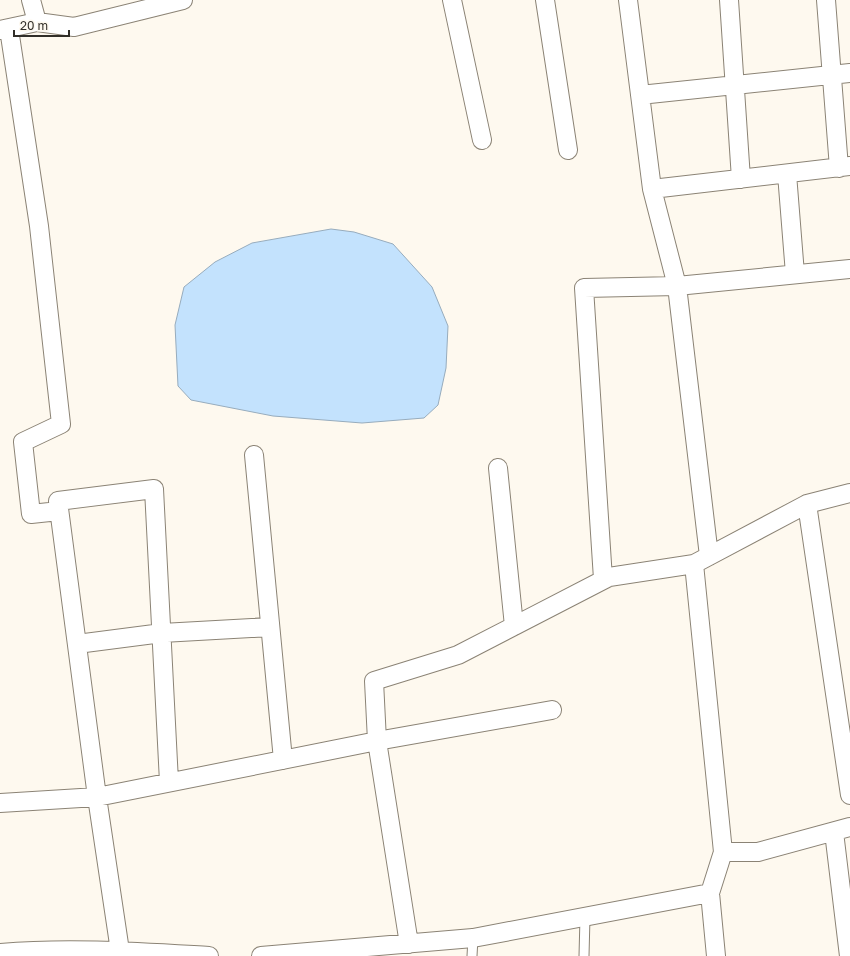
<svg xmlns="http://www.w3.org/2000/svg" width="850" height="956" viewBox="0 0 850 956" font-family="'Golos Text',sans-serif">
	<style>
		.water { fill: #c3e2fd; stroke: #97acbd }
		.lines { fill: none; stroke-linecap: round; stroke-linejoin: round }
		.service-casing { stroke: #8b8375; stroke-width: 11 }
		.minor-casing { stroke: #8b8375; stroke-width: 20 }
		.service { stroke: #fff; stroke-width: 9 }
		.minor { stroke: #fff; stroke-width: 18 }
	</style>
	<rect width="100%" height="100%" fill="#fef9ef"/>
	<path class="water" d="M 331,229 L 354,232 L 393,244 L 432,287 L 448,326 L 446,368 L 438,405 L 424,418 L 362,423 L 273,416 L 191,400 L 178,386 L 175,325 L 184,287 L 215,262 L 252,243 Z"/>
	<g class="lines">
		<g class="service-casing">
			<path id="service" d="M 472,956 L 473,938
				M 584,956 L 585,917"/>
		</g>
		<g class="minor-casing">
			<path id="minor" d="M 31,0 L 37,22
				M 452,0 L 482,140
				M 545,0 L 568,150
				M 628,0 L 652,189 L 677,286 L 709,556
				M 729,0 L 741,179
				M 826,0 L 839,168
				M 9,29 L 39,226 L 61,424 L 23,442 L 31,514 L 59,511
				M 0,30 L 37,22 L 74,27 L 183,0
				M 640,95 L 850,73
				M 787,174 L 795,274
				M 652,189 L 850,166
				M 254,455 L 283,760
				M 498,468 L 514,626
				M 807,504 L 850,795
				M 694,564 L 723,852 L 710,893 L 716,956
				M 603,579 L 584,288 L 677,286 L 850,269
				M 77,644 L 162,633 L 270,627
				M 0,803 L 97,797 L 377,741 L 552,710
				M 834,832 L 849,956
				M 723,852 L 758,852 L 850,827
				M 409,944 L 377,741 L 374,681 L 458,655 L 609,577 L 694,564 L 807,504 L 850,493
				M 120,951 L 97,797 L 58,501 L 154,489 L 169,782
				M 0,953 C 69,947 140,952 209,956
				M 261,956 L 473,938 L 710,893"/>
		</g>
		<use href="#service" class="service"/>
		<use href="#minor" class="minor"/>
	</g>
	<path d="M14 30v6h55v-6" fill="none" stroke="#312e28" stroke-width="2"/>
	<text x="20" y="30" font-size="12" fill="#312e28" stroke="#fef9ef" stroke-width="3" paint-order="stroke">20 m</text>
</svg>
